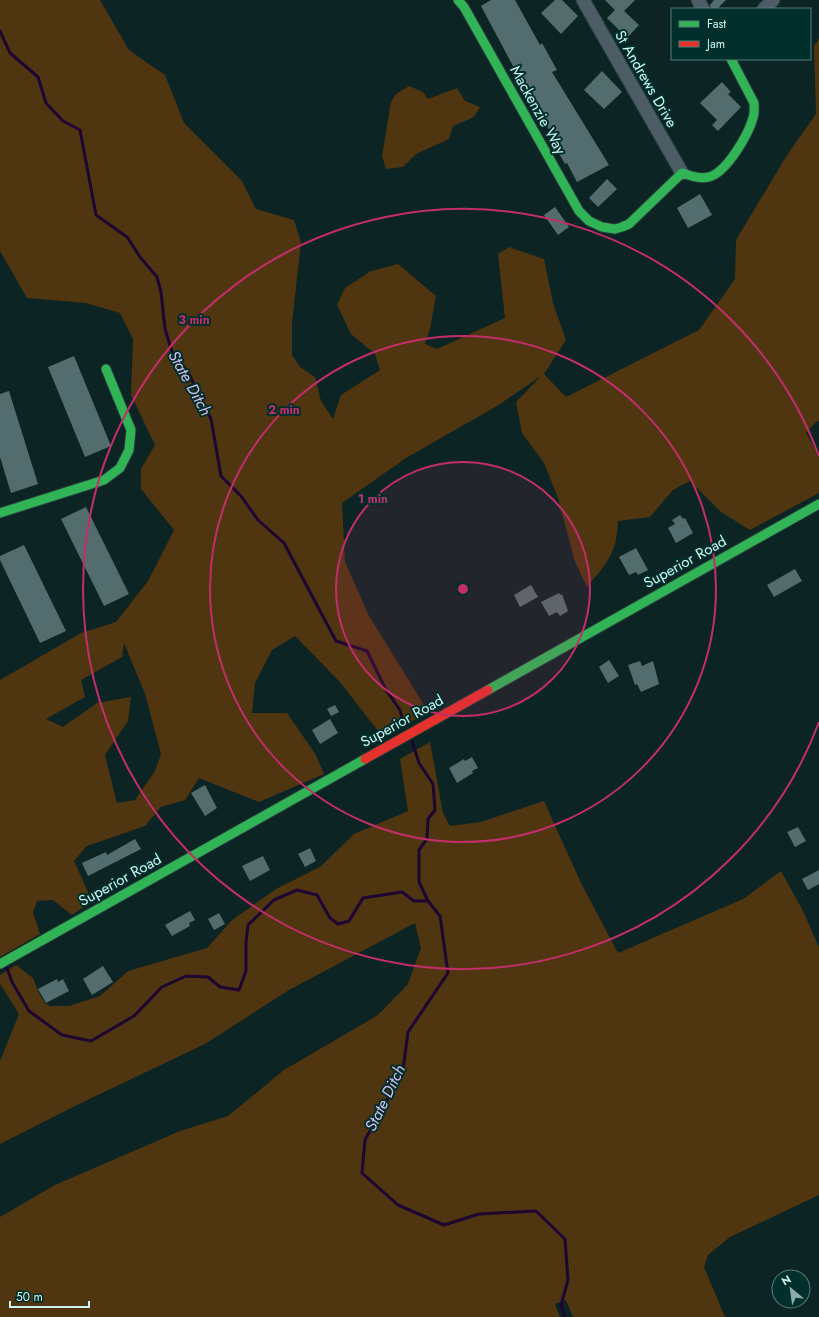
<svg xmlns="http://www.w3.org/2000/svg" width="819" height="1317" viewBox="0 0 819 1317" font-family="Jost,sans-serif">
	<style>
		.green { fill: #4f3510; fill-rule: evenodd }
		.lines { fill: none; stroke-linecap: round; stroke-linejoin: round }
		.stream { stroke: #1f0632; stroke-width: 3 }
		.building { fill: #536d6e }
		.street-casing { stroke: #293f3e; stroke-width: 15 }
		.fast-casing { stroke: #293f3e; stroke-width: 11 }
		.jam-casing { stroke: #293f3e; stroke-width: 11 }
		.street { stroke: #4d5d65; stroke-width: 13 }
		.fast { stroke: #30b455; stroke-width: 9 }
		.jam { stroke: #e5322d; stroke-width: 9 }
		.ring { fill: none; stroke: #c32e6a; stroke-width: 2 }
		.labels { text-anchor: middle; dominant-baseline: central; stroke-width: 4; stroke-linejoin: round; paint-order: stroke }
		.street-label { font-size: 15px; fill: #cef4f0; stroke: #012f2c }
		.water-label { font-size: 16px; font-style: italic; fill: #d7bdee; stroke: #012f2c }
		.centre { fill: #c32e6a; stroke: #012f2c; stroke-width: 2 }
		.ring-label { font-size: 12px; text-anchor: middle; font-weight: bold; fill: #c32e6a; stroke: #012f2c; stroke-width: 4; stroke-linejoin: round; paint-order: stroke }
	</style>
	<rect width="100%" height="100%" fill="#0c2423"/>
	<path class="green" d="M 0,0 L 100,0 L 129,50 L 165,75 L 184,123 L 242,181 L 256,209 L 294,220 L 301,242 L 292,323 L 292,355 L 300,367 L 315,377 L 321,401 L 333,419 L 341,395 L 380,370 L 375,354 L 351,334 L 337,305 L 345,288 L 371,271 L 398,264 L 436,296 L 430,329 L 425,344 L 437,349 L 505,318 L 498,254 L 509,247 L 544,259 L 553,303 L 566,340 L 544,374 L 566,397 L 699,330 L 735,279 L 736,240 L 787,155 L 816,114 L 814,46 L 819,39 L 819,421 L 816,422 L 806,433 L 819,455 L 819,493 L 750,530 L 721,512 L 690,481 L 673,490 L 650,517 L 618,521 C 617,553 607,563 587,587 L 575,562 L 558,498 L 544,463 L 522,433 L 516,402 L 541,376 L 497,406 L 406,458 L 342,503 L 345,562 L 369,616 L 429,713 L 382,736 L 339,681 L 295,636 L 272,650 L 255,683 L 252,713 L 287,713 L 316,755 L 324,774 L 259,802 L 199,778 L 185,800 L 161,807 L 145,826 L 87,846 L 74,861 L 92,901 L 72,915 L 53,900 L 37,901 L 33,912 L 40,934 L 0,957 L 0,680 L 81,633 L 116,622 L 148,581 L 174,530 L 141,489 L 141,469 L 155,445 L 131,395 L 133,339 L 120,313 L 86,303 L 27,298 L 0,251 ZM 124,643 L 145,694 L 161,754 L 155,771 L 135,800 L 117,803 L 105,755 L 128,721 L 131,697 L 97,703 L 63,727 L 46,719 L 85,697 L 81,680 L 122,657 Z
		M 409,86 L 423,92 L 428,99 L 457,88 L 465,101 L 480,107 L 474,117 L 453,126 L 449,139 L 416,154 L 403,167 L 386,169 L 382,156 L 391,102 L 396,94 Z
		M 430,742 L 443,813 L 450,826 L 481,822 L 544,801 L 581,883 L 618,953 L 743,899 L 781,871 L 803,911 L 819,947 L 819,1195 L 730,1237 L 708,1255 L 704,1267 L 725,1317 L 573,1317 L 566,1300 L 555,1304 L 560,1317 L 0,1317 L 0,1217 L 55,1185 L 180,1131 L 228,1116 L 284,1070 L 378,1015 L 408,984 L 421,948 L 415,923 L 289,990 L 205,1044 L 79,1104 L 0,1144 L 0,1061 L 19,1014 L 0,984 L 0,975 L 16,965 L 33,978 L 40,995 L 45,1003 L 50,1006 L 69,1006 L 100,996 L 128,971 L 207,948 L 232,920 L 276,889 L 320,867 L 354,834 L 408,811 L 400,759 Z"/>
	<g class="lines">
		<path class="stream" d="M 0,31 L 10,53 L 38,77 L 46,103 L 63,121 L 80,130 L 96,215 L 127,237 L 140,257 L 157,277 L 161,292 L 165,329 L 172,352 L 188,372 L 211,419 L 221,476 L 241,496 L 258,520 L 284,543 L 336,641 L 367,651 L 386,690 L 400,710 L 404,726
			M 412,741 L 419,763 L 433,784 L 435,810 L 428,819 L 427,839 L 419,850 L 419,882 L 428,901 L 440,916 L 448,973 L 408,1032 L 403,1070 L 365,1140 L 362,1173 L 398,1205 L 444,1225 L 479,1214 L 536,1211 L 565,1239 L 568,1280 L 561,1305 L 565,1317
			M 7,968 L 12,982 L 29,1011 L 62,1035 L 91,1041 L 134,1016 L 162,987 L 186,976 L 208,977 L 220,987 L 239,990 L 246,971 L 246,943 L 248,925 L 274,900 L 297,890 L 317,895 L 330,918 L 338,924 L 349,921 L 363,898 L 402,892 L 414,901 L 428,901"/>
	</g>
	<path class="building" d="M 491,0 L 515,0 L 540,45 L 542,43 L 557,70 L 552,72 L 609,165 L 577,182 L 567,163 L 565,164 L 561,157 L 552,139 L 554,138 L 530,98 L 481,6 Z
		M 555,0 L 562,0 L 578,16 L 561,34 L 541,13 Z
		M 605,0 L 635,0 L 624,11 L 639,25 L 627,38 L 607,18 L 615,10 Z
		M 714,0 L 726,0 L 717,9 L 711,9 L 710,5 Z
		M 602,71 L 622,92 L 604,109 L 584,90 Z
		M 722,82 L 731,92 L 728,94 L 741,107 L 718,131 L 712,125 L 717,120 L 700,103 Z
		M 607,179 L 617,189 L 598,207 L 589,198 Z
		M 700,194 L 712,215 L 688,228 L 677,208 Z
		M 555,207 L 569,227 L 558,235 L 544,215 Z
		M 74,356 L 111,446 L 85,457 L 48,367 Z
		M 9,391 L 38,484 L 11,493 L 0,457 L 0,394 Z
		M 86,507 L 129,594 L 104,606 L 61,519 Z
		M 680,515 L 683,519 L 685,518 L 693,533 L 676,543 L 668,528 L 675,524 L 672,520 Z
		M 24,545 L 66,631 L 40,643 L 0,560 L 0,556 Z
		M 636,548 L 648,570 L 638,575 L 636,572 L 629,575 L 619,557 Z
		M 795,569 L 802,581 L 774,597 L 767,585 Z
		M 531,585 L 538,597 L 520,607 L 514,595 Z
		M 559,593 L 560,595 L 562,594 L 568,611 L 560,616 L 557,612 L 549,616 L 541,602 Z
		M 609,660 L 619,676 L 608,683 L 599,667 Z
		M 640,661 L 642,666 L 653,661 L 659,684 L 641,692 L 637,684 L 635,685 L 628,665 Z
		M 335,705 L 339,712 L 331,716 L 327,709 Z
		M 330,719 L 338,733 L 320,744 L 312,730 Z
		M 472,757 L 478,768 L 472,771 L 473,773 L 457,783 L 449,768 L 464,759 L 465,761 Z
		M 205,785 L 217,808 L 205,816 L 191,793 Z
		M 798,827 L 806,841 L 795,847 L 787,832 Z
		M 135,839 L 141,849 L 88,876 L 82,863 L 106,852 L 107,855 Z
		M 310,848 L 316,861 L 305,867 L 298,854 Z
		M 263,856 L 270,870 L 250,881 L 242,866 Z
		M 819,870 L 819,884 L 808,890 L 802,879 Z
		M 190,911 L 195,920 L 189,923 L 190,926 L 172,936 L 165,925 Z
		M 219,913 L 225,924 L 214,930 L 208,919 Z
		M 103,966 L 113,982 L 92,995 L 83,979 Z
		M 57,979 L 58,982 L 63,979 L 69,991 L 46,1003 L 38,989 Z"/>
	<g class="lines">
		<g class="street-casing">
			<path id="street" d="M 583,0 L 682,173
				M 698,0 L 703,9
				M 764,9 L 773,0"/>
		</g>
		<g class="fast-casing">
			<path id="fast" d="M 458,0 L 464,7 L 579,211 L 589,221 L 602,227 L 615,229 L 622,227 L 629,224 L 682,173 C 691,176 700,179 709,177 C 727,172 748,135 753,118 C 755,113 754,108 754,103 L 731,59
				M 0,513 L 104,480 L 120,468 L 129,450 L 131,430 L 106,369
				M 488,690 L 819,504
				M 0,964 L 365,759"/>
		</g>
		<g class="jam-casing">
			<path id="jam" d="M 365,759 L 488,690"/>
		</g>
		<use href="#street" class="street"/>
		<use href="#fast" class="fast"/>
		<use href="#jam" class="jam"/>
	</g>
	<circle cx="463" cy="589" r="127" fill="#c32e6a" fill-opacity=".12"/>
	<g class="ring">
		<circle cx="463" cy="589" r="127"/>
		<circle cx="463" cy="589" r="253"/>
		<path d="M819 722A380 380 0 1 1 819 456"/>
	</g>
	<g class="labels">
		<g class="street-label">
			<text transform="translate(646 79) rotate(60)">St Andrews Drive</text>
			<text transform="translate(538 110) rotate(61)">Mackenzie Way</text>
			<text transform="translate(685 562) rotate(-29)">Superior Road</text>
			<text transform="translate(402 721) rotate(-29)">Superior Road</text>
			<text transform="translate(120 880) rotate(-29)">Superior Road</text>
		</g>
		<g class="water-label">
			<text transform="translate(190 383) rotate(61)">State Ditch</text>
			<text transform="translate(385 1098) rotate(-64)">State Ditch</text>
		</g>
	</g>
	<circle cx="463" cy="589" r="6" class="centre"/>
	<g class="ring-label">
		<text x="194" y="324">3 min</text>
		<text x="284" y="414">2 min</text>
		<text x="373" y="503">1 min</text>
	</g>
	<rect x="671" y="8" width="140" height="52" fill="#012f2c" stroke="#537e7a"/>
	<rect x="679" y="21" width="20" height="6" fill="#30b455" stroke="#537e7a"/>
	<text x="707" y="28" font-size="12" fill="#cef4f0">Fast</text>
	<rect x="679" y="41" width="20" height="6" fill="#e5322d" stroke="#537e7a"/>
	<text x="707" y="48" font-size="12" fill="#cef4f0">Jam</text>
	<g transform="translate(791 1289) rotate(331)"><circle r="19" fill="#012f2c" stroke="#537e7a"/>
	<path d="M0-3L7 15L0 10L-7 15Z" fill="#8aaba8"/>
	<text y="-6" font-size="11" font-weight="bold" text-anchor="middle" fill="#cef4f0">N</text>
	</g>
	<path d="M10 1301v6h79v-6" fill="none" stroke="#cef4f0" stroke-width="2"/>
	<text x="16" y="1301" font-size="12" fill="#cef4f0" stroke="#012f2c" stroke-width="3" paint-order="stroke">50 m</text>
</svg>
